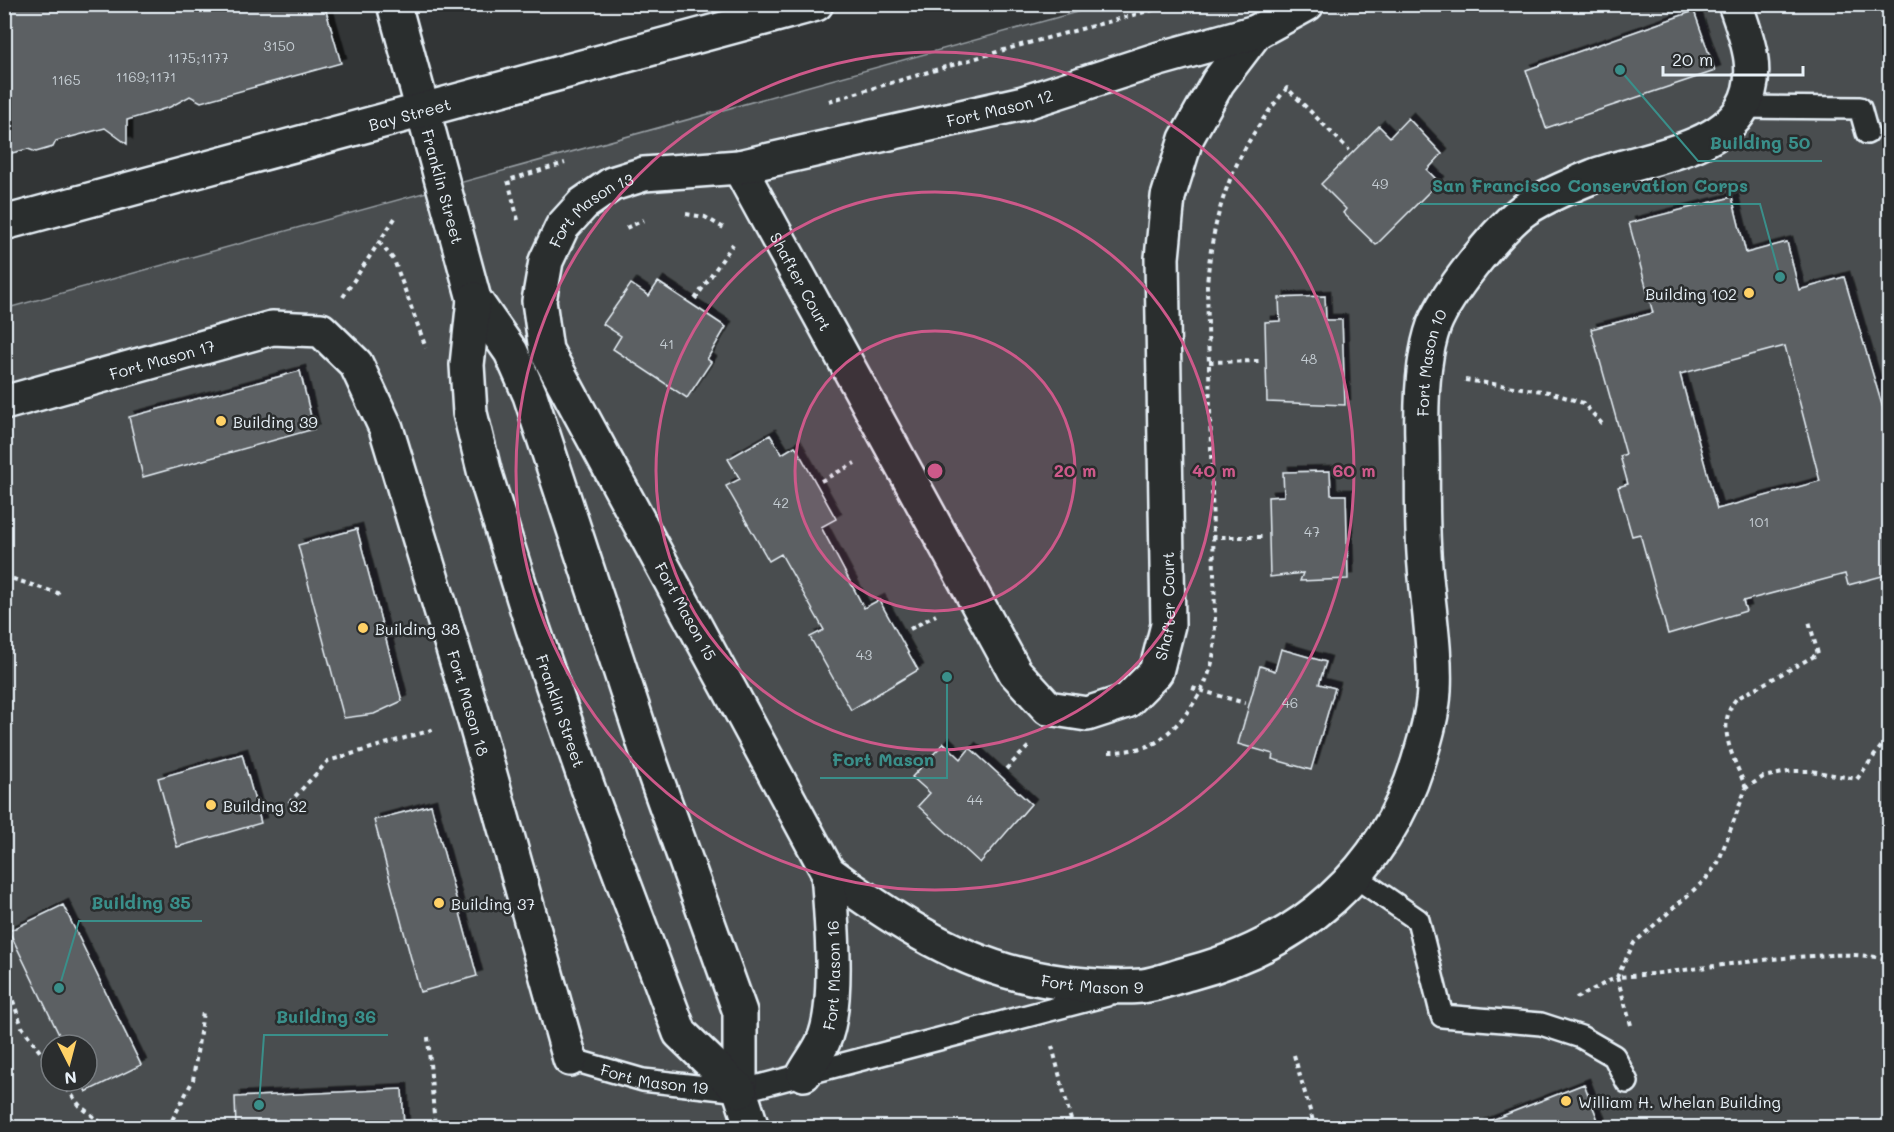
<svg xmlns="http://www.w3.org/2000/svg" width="1894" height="1132" viewBox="0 0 1894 1132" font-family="Mali,sans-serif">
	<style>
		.green { fill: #494d4f; stroke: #989fa4; stroke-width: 1.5; fill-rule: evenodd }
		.building { fill: #5c6063; stroke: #e8f1f8; stroke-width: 1.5; fill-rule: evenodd; filter: url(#shadow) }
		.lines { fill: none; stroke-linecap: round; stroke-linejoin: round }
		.lane-casing { stroke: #e8f1f8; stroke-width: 26 }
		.street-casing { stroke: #e8f1f8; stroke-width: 38 }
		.secondary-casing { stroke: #e8f1f8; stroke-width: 38 }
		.path { stroke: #e8f1f8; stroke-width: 4; stroke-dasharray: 4.5 4.5; stroke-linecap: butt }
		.lane { stroke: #2a2d2e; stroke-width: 21 }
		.street { stroke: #2a2d2e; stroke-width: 33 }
		.secondary { stroke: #2a2d2e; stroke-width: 33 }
		.ring { fill: none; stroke: #cd598a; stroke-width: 3 }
		.poi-dot { fill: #ffd166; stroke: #2a2d2e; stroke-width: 2 }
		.labels { text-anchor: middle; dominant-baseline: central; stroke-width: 5; stroke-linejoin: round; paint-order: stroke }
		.number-label { font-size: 14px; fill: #c5cdd3 }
		.street-label { font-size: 16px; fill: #e8f1f8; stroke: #2a2d2e }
		.poi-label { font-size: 16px; fill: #e8f1f8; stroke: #2a2d2e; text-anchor: start }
		.centre { fill: #cd598a; stroke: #2a2d2e; stroke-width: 3 }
		.ring-label { font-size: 18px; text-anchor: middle; font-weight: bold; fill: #cd598a; stroke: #2a2d2e; stroke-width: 5; stroke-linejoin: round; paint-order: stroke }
		.leader { fill: none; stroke: #3a8f8a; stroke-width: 2 }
		.callout-dot { fill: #3a8f8a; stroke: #2a2d2e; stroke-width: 2 }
		.callout-label { font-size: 18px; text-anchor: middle; font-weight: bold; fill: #3a8f8a; stroke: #2a2d2e; stroke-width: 5; stroke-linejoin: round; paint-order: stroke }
	</style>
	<defs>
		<filter id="shadow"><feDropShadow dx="5.5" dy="-5.5" stdDeviation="0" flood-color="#0009"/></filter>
	</defs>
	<rect width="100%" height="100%" fill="#323536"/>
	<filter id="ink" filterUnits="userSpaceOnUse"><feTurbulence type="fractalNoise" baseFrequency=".0167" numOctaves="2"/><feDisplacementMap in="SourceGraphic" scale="12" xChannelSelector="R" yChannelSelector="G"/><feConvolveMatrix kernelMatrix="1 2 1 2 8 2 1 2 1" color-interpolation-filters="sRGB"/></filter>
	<g filter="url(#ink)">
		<path class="green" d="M 1102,5 L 1889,5 L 1889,1127 L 5,1127 L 4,309 ZM 51,1045 L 87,1045 L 87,1081 L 51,1081 Z"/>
		<path class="building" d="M 4,4 L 324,4 L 341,63 L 201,102 L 190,96 L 170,107 L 127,120 L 127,144 L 105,128 L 56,141 L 53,147 L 36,152 L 28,149 L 4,155 Z
			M 1694,11 L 1715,71 L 1546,128 L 1526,70 Z
			M 1408,118 L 1442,154 L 1427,170 L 1439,182 L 1376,245 L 1343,213 L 1346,209 L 1321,184 L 1379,126 L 1390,137 Z
			M 1732,197 L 1746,253 L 1787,242 L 1799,290 L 1844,277 L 1890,432 L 1890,574 L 1848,585 L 1845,574 L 1743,601 L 1746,611 L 1668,634 L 1640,534 L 1632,536 L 1618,487 L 1628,484 L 1620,456 L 1626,454 L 1591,329 L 1653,313 L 1629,223 ZM 1785,346 L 1820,481 L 1717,509 L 1680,374 Z
			M 658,282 L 726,327 L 707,359 L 711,362 L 687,398 L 613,349 L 621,336 L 603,324 L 631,284 L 649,296 Z
			M 1325,296 L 1326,320 L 1342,320 L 1345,405 L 1267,402 L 1265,322 L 1280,321 L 1279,298 Z
			M 300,371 L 314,429 L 143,477 L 129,417 Z
			M 770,435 L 782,454 L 795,446 L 836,519 L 821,527 L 864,608 L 879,600 L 918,670 L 851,710 L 810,637 L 824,630 L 781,554 L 769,561 L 726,486 L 740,479 L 728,459 Z
			M 1330,471 L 1331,495 L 1346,495 L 1348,579 L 1300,581 L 1303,573 L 1270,577 L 1268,497 L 1284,496 L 1283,472 Z
			M 357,529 L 402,701 L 374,714 L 344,718 L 298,545 Z
			M 1281,649 L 1326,662 L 1319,684 L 1335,688 L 1311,770 L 1272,759 L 1273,754 L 1238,744 L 1260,666 L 1275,671 Z
			M 944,743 L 961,759 L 970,748 L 1031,804 L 980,863 L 918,806 L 930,793 L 912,777 Z
			M 242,754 L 261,823 L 177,847 L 158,778 Z
			M 431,805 L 477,976 L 420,992 L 374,820 Z
			M 63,905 L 141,1065 L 86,1092 L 81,1081 L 87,1081 L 87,1045 L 64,1045 L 9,931 Z
			M 1584,1084 L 1601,1128 L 1479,1128 L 1479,1125 Z
			M 402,1089 L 404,1128 L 236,1128 L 235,1097 Z"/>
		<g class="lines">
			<g class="lane-casing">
				<g id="lane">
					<path d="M 1743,107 L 1860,108 L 1867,133"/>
					<path d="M 1356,877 L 1418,920 L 1442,1016 L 1541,1024 L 1581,1037 L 1614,1056 L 1627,1082"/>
					<path id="s1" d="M 570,1059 L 643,1080 L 740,1091 L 1107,995"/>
				</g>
			</g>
			<g class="street-casing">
				<g id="street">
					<path id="s2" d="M 394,4 L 474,299 L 511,352 L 530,395 L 650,761 L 740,1012 L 740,1091 L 752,1128"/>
					<path id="s3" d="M 739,167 L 1015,672 L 1048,708 L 1087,714 L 1127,701 L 1156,672 L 1168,625 L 1162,258 L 1168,197 L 1186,139 L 1218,82 L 1256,32"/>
					<path id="s4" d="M 474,299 L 467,365 L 470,413 L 485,474 L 533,628 L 588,788 L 680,1033 L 740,1091"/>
					<path id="s5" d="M 4,403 L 272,328 L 321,330 L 356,364 L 386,428 L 474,718 L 570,1059"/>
					<path id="s6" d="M 828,872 C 884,913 949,957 1018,974 C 1052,983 1106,989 1142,986 C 1158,984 1174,977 1190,973 C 1300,944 1383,873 1418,763 C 1425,740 1433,714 1434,690 C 1436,652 1428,605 1425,566 C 1421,524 1423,482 1422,441 C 1421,406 1422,358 1434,325 C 1447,293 1493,236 1520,213 C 1536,200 1574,184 1594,176 C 1637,160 1718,151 1742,108 C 1762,74 1747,38 1735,4"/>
					<path id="s7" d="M 804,1074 C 810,1063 818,1053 823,1042 C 840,1005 831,914 828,872 L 546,350 L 539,301 L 546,261 L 562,227 L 583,204 L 612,184 L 644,174 L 739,167 L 1023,103 L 1159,59 L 1256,32 L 1307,4"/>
				</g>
			</g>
			<g class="secondary-casing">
				<g id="secondary">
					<path id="s8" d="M 4,223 L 816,4"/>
				</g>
			</g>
			<path class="path" d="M 829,101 L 1021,45 L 1175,4
				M 686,214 L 705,217 L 724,228
				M 518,220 L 508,180 L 565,163
				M 626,228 L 644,220
				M 379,242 L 394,260 L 426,348
				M 343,297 L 397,215
				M 695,299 L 733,244
				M 1209,362 L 1260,361
				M 1465,380 L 1549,392 L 1583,403 L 1604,426
				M 821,481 L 855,463
				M 1212,537 L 1263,537
				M 4,576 L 60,594
				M 910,629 L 936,615
				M 1192,688 L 1245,703
				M 1109,752 C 1123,752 1147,749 1158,741 C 1184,722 1208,688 1213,657 C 1215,643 1215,629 1215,615 L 1207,285 C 1213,205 1236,149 1287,88 L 1349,150
				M 1006,769 L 1031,744
				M 1746,788 C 1735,760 1714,727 1736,699 L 1818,654 L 1809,621
				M 289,803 L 328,761 L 435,729
				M 4,975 L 22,1027 L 51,1067
				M 1576,998 L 1617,977 L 1634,943 L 1705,880 L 1718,863 L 1746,788 L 1763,777 L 1793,771 L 1811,771 L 1857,779 L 1883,744 L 1890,746
				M 1631,1025 L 1617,977 C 1678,973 1737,961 1797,957 C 1828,955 1859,952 1890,960
				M 428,1037 L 435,1128
				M 1052,1046 L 1073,1128
				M 1294,1055 L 1315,1128
				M 61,1081 L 80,1106 L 108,1128
				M 168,1128 L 193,1080 L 203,1012
				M 701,1128 L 710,1126"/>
			<use href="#lane" class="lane"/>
			<use href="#street" class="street"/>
			<use href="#secondary" class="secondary"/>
		</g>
	</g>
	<circle cx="935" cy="471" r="140" fill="#cd598a" fill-opacity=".12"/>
	<g class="ring">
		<circle cx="935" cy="471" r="140"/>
		<circle cx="935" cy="471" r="279"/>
		<circle cx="935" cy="471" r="419"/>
	</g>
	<g class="poi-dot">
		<circle cx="1749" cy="293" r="6"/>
		<circle cx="221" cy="421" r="6"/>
		<circle cx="363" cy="628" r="6"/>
		<circle cx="211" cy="805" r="6"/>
		<circle cx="439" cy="903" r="6"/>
		<circle cx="1566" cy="1101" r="6"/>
	</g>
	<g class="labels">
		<g class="number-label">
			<text x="279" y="45">3150</text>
			<text x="198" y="57">1175;1177</text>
			<text x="146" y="76">1169;1171</text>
			<text x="66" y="79">1165</text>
			<text x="1380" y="183">49</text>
			<text x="667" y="343">41</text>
			<text x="1309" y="358">48</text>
			<text x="781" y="502">42</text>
			<text x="1759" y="521">101</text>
			<text x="1312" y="531">47</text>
			<text x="864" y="654">43</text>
			<text x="1290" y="702">46</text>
			<text x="975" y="799">44</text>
		</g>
		<g class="street-label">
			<text stroke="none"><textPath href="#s7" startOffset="1392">Fort Mason 12</textPath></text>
			<text stroke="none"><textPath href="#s8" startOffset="420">Bay Street</textPath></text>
			<text stroke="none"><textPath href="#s2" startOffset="189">Franklin Street</textPath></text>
			<text stroke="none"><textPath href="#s7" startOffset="963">Fort Mason 13</textPath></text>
			<text stroke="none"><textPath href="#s3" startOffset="130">Shafter Court</textPath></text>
			<text stroke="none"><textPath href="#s5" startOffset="164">Fort Mason 17</textPath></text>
			<text stroke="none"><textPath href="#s6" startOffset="1120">Fort Mason 10</textPath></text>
			<text stroke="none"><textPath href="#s3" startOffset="814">Shafter Court</textPath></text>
			<text transform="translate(686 611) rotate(61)">Fort Mason 15</text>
			<text stroke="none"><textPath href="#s5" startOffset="734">Fort Mason 18</textPath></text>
			<text stroke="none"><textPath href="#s4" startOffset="426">Franklin Street</textPath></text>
			<text stroke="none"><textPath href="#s7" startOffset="105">Fort Mason 16</textPath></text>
			<text stroke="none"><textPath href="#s6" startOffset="292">Fort Mason 9</textPath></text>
			<text stroke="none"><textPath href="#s1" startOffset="87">Fort Mason 19</textPath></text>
		</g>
		<g class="poi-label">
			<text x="1737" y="293" text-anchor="end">Building 102</text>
			<text x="233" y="421">Building 39</text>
			<text x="375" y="628">Building 38</text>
			<text x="223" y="805">Building 32</text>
			<text x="451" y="903">Building 37</text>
			<text x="1578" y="1101">William H. Whelan Building</text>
		</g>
	</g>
	<circle cx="935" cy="471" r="9" class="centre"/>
	<g class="ring-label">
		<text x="1075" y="477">20 m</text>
		<text x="1214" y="477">40 m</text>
		<text x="1354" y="477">60 m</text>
	</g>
	<path class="leader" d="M1620 70L1698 161H1822M1780 277L1760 204H1420M947 677L947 778H820M59 988L79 921H202M259 1105L264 1035H388"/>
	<g class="callout-dot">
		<circle cx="1620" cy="70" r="6"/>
		<circle cx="1780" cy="277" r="6"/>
		<circle cx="947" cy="677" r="6"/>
		<circle cx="59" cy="988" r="6"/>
		<circle cx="259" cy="1105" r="6"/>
	</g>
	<g class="callout-label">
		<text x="1760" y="149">Building 50</text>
		<text x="1590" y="192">San Francisco Conservation Corps</text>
		<text x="883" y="766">Fort Mason</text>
		<text x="141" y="909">Building 35</text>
		<text x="326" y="1023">Building 36</text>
	</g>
	<rect width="1894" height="1132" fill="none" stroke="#2a2d2e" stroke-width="24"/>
	<rect x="12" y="12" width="1870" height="1108" fill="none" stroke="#e8f1f8" stroke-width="2" filter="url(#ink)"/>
	<g transform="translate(69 1063) rotate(174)"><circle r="28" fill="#2a2d2e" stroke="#767b7f" stroke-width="1.5"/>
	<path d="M0-4.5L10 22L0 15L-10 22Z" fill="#ffd166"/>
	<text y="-9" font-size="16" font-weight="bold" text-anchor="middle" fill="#e8f1f8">N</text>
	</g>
	<path d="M1663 66v9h140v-9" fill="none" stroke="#e8f1f8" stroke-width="3"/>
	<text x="1672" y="66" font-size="18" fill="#e8f1f8" stroke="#2a2d2e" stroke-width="4.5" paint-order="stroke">20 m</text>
</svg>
